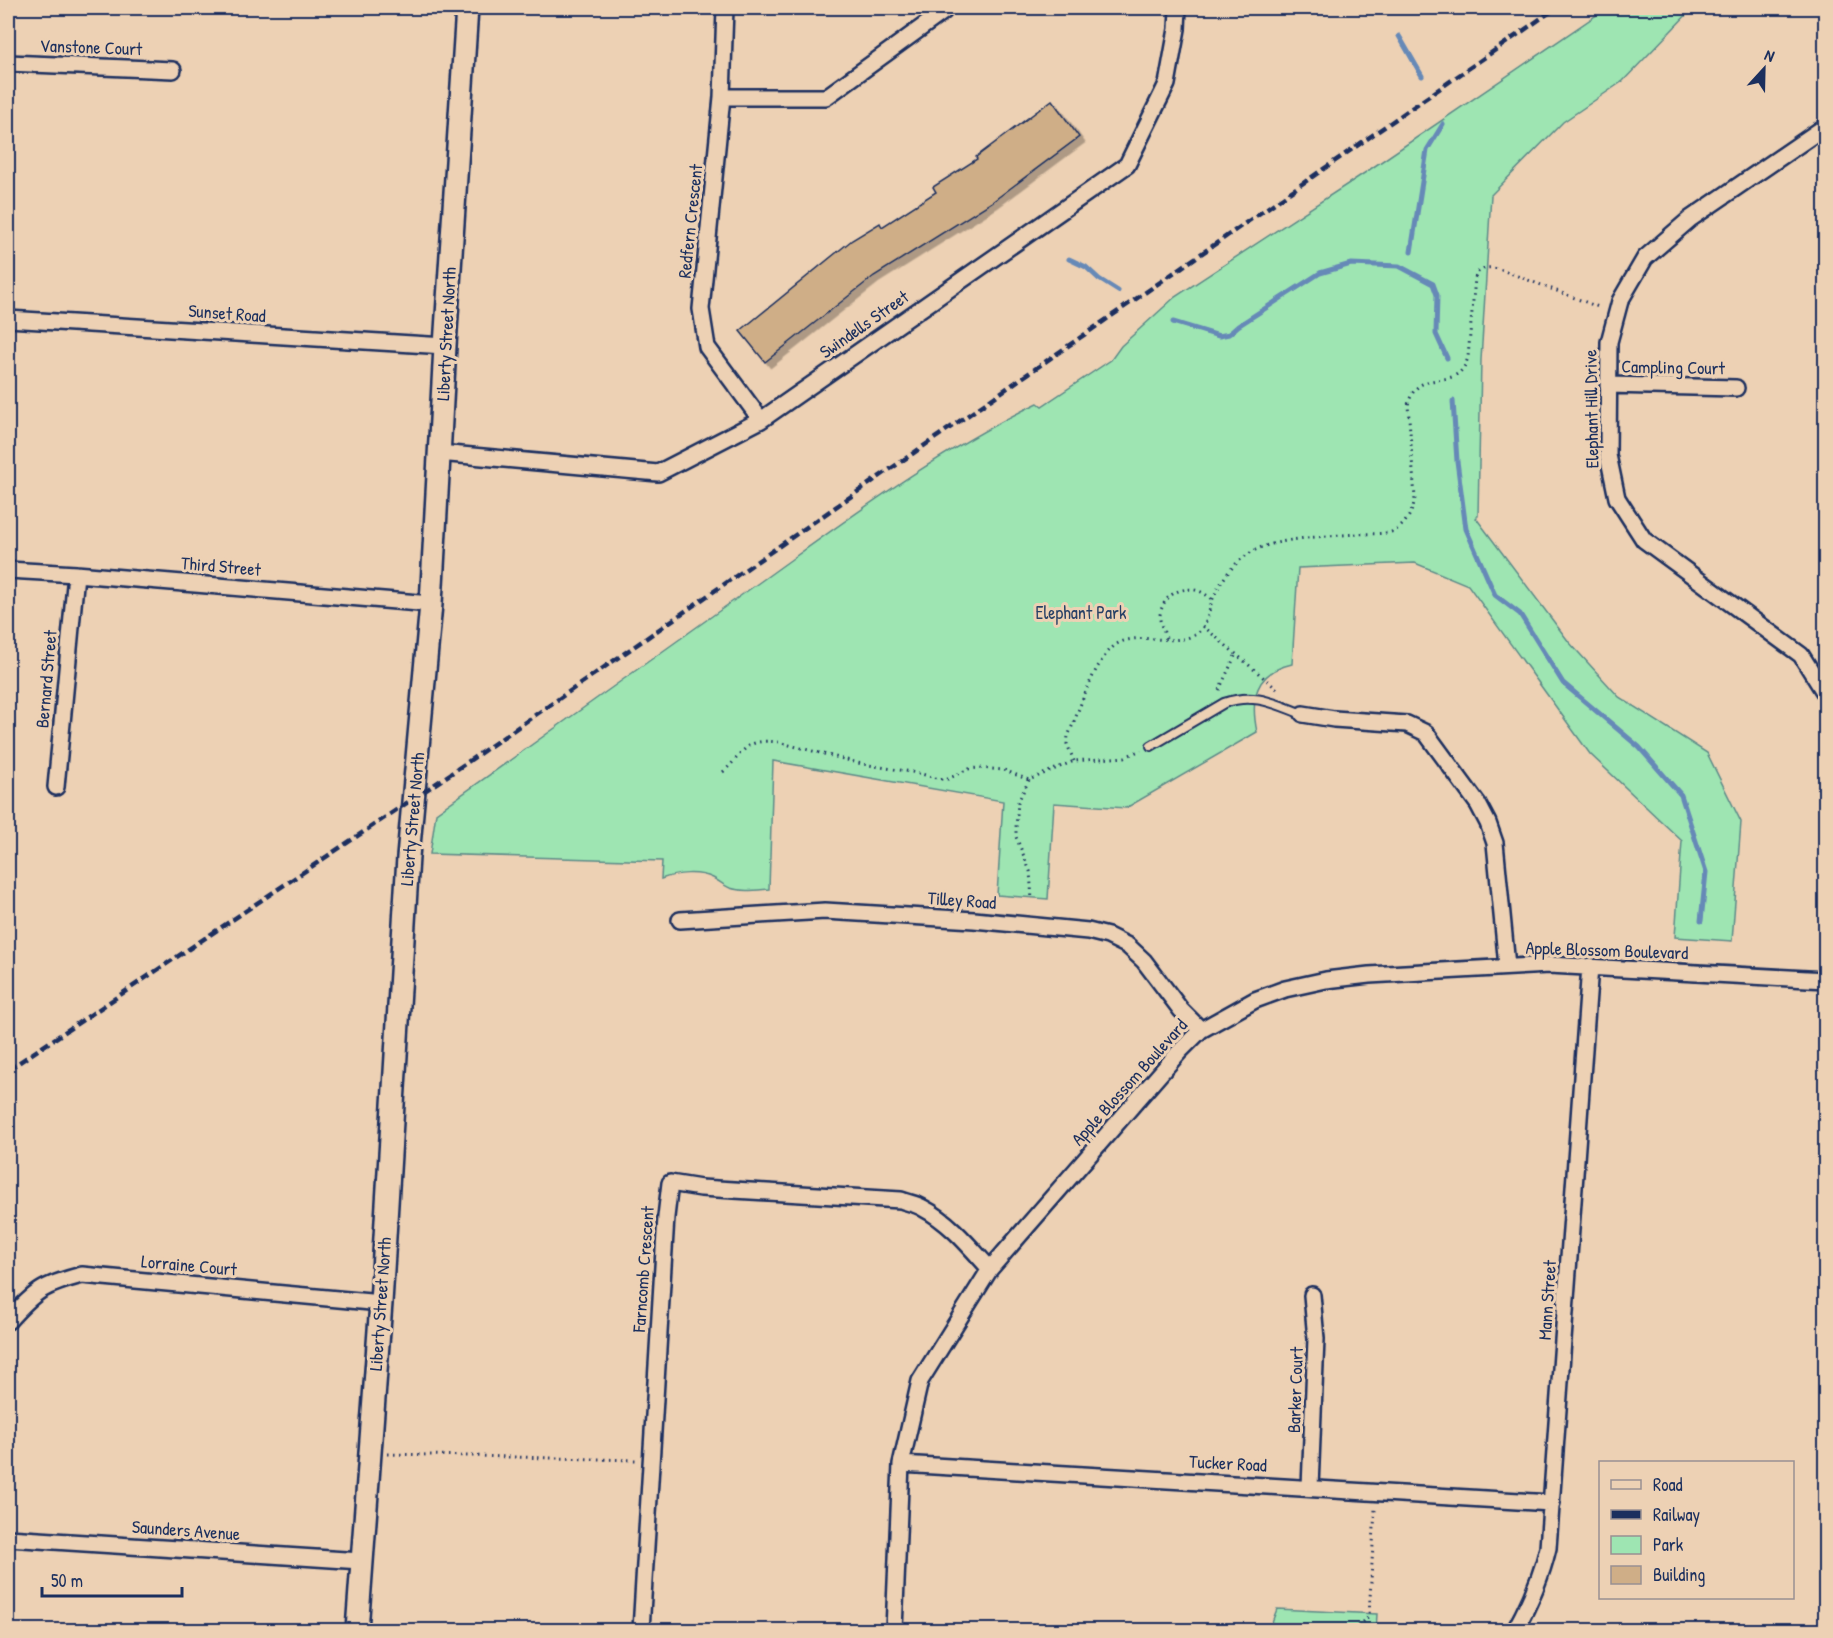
<svg xmlns="http://www.w3.org/2000/svg" width="1833" height="1638" viewBox="0 0 1833 1638" font-family="'Patrick Hand',sans-serif">
	<style>
		.green { fill: #9ee5b2; stroke: #5c8a88; stroke-width: 1.5 }
		.lines { fill: none; stroke-linecap: round; stroke-linejoin: round }
		.stream { stroke: #6689b7; stroke-width: 5 }
		.building { fill: #cfae87; stroke: #1b2f5e; stroke-width: 1.5; filter: url(#shadow) }
		.lane-casing { stroke: #1b2f5e; stroke-width: 12 }
		.street-casing { stroke: #1b2f5e; stroke-width: 20 }
		.secondary-casing { stroke: #1b2f5e; stroke-width: 26 }
		.path { stroke: #1b2f5e; stroke-width: 3; stroke-dasharray: 1.5 4.5; stroke-linecap: butt }
		.lane { stroke: #edd1b4; stroke-width: 8 }
		.street { stroke: #edd1b4; stroke-width: 15 }
		.secondary { stroke: #edd1b4; stroke-width: 21 }
		.rail { stroke: #1b2f5e; stroke-width: 4.5; stroke-dasharray: 9 4.5; stroke-linecap: butt }
		.labels { text-anchor: middle; dominant-baseline: central; stroke-width: 6; stroke-linejoin: round; paint-order: stroke }
		.street-label { font-size: 18px; fill: #1b2f5e; stroke: #edd1b4 }
		.park-label { font-size: 18px; fill: #284166; stroke: #edd1b4 }
	</style>
	<defs>
		<filter id="shadow"><feDropShadow dx="5.5" dy="5.5" stdDeviation="0" flood-color="#0004"/></filter>
	</defs>
	<rect width="100%" height="100%" fill="#edd1b4"/>
	<filter id="ink" filterUnits="userSpaceOnUse"><feTurbulence type="fractalNoise" baseFrequency=".0167" numOctaves="2"/><feDisplacementMap in="SourceGraphic" scale="12" xChannelSelector="R" yChannelSelector="G"/><feConvolveMatrix kernelMatrix="1 2 1 2 8 2 1 2 1" color-interpolation-filters="sRGB"/></filter>
	<g filter="url(#ink)">
		<path class="green" d="M 1607,8 L 1693,8 L 1623,81 L 1563,122 L 1491,195 L 1481,360 L 1478,516 L 1476,518 L 1569,642 L 1619,697 L 1707,753 L 1741,822 L 1732,941 L 1675,937 L 1682,841 L 1590,754 L 1468,585 L 1415,563 L 1298,568 L 1292,664 C 1255,672 1250,699 1257,732 L 1126,808 L 1054,803 L 1048,899 L 997,895 L 1003,801 L 773,761 L 769,889 C 756,890 742,892 730,888 C 724,886 719,881 713,878 C 698,871 677,873 661,879 L 662,861 L 430,854 L 436,813 C 545,735 655,657 764,579 C 852,516 940,450 1038,403 L 1042,406 L 1111,360 L 1121,346 L 1175,297 L 1366,172 Z
			M 1277,1609 L 1377,1614 L 1376,1630 L 1269,1630 Z"/>
		<g class="lines">
			<path class="stream" d="M 1399,36 L 1422,76
				M 1411,252 L 1427,150 L 1443,124
				M 1069,259 L 1086,267 L 1099,279 L 1118,291
				M 1173,322 L 1219,336 L 1229,334 L 1238,326 L 1320,273 L 1351,264 L 1399,266 L 1433,284 L 1437,295 L 1436,334 L 1447,358
				M 1453,401 L 1457,461 L 1466,529 L 1495,595 L 1520,614 L 1563,683 L 1639,747 L 1681,795 L 1706,872 L 1701,921"/>
		</g>
		<path class="building" d="M 1052,100 L 1079,137 L 992,202 L 874,276 L 765,362 L 740,331 L 852,240 L 880,223 L 882,227 L 936,192 L 933,187 L 977,159 L 976,157 Z"/>
		<g class="lines">
			<g class="lane-casing">
				<path id="lane" d="M 1151,746 L 1224,703 C 1254,692 1275,704 1303,714"/>
			</g>
			<g class="street-casing">
				<path id="street" d="M 725,8 L 722,97 L 701,309 L 707,347 L 761,420
					M 8,63 L 173,70
					M 722,97 L 826,97 L 943,12 L 943,8
					M 1826,126 L 1690,219 L 1645,258 L 1620,301 L 1609,342 L 1608,455 L 1617,498 L 1644,540 L 1801,655 L 1826,695
					M 8,319 L 445,346
					M 1608,385 L 1736,388
					M 439,453 L 658,473 L 761,420 L 1127,165 L 1167,84 L 1177,29 L 1178,8
					M 8,570 L 76,574 L 431,604
					M 1303,714 L 1334,719 L 1407,724 L 1426,733 L 1478,804 L 1488,823 L 1495,843 L 1507,966
					M 56,787 L 76,574
					M 680,920 L 825,911 L 974,920 L 1088,931 L 1108,936 L 1128,946 L 1144,961 L 1181,1010 L 1201,1030
					M 8,1321 C 35,1291 43,1285 82,1275 L 381,1303
					M 901,1464 L 1552,1503
					M 1310,1487 L 1316,1339 L 1312,1295
					M 8,1538 L 361,1561
					M 641,1630 L 666,1217 L 670,1183 L 701,1188 L 901,1200 C 908,1203 917,1204 923,1208 C 950,1222 970,1247 990,1269
					M 894,1630 L 901,1464 L 920,1381 L 990,1269 L 1179,1052 L 1201,1030 L 1255,1000 L 1285,989 L 1326,980 L 1369,975 L 1549,965 L 1826,980
					M 1515,1630 C 1530,1603 1541,1578 1548,1548 L 1590,966"/>
			</g>
			<g class="secondary-casing">
				<path id="secondary" d="M 357,1630 L 381,1303 L 408,857 L 431,604 L 445,346 L 467,8"/>
			</g>
			<path class="path" d="M 1203,626 L 1277,689
				M 1166,638 C 1164,631 1159,623 1160,615 C 1164,588 1195,581 1212,600
				M 1219,690 L 1236,654
				M 1074,761 L 1067,744 L 1068,736 C 1080,709 1092,666 1113,647 C 1136,626 1184,654 1203,627 C 1208,620 1209,609 1212,601 C 1223,574 1242,551 1272,544 C 1299,537 1330,536 1357,534 C 1368,533 1384,535 1394,531 C 1406,525 1413,511 1415,498 L 1408,405 C 1418,363 1458,396 1468,357 L 1475,278 C 1479,265 1492,267 1502,270 L 1601,308
				M 723,772 C 746,752 743,738 778,742 L 862,764 L 918,773 L 939,779 L 948,779 L 968,769 L 979,768 L 1004,770 L 1029,780 L 1074,761 L 1125,757 L 1141,750
				M 1029,780 L 1018,802 L 1016,827 L 1016,837 L 1030,871 L 1032,900
				M 388,1454 L 636,1460
				M 1353,1630 L 1369,1616 L 1375,1509"/>
			<use href="#lane" class="lane"/>
			<use href="#street" class="street"/>
			<use href="#secondary" class="secondary"/>
			<path class="rail" d="M 8,1070 L 453,772 L 1556,8"/>
		</g>
	</g>
	<g class="labels">
		<g class="street-label">
			<text transform="translate(91 47) rotate(2)">Vanstone Court</text>
			<text transform="translate(690 221) rotate(-84)">Redfern Crescent</text>
			<text transform="translate(227 313) rotate(4)">Sunset Road</text>
			<text transform="translate(864 324) rotate(-35)">Swindells Street</text>
			<text transform="translate(446 334) rotate(-87)">Liberty Street North</text>
			<text transform="translate(1673 367) rotate(1)">Campling Court</text>
			<text transform="translate(1591 409) rotate(-91)">Elephant Hill Drive</text>
			<text transform="translate(221 566) rotate(5)">Third Street</text>
			<text transform="translate(46 679) rotate(-85)">Bernard Street</text>
			<text transform="translate(412 819) rotate(-85)">Liberty Street North</text>
			<text transform="translate(962 900) rotate(4)">Tilley Road</text>
			<text transform="translate(1607 950) rotate(2)">Apple Blossom Boulevard</text>
			<text transform="translate(1129 1082) rotate(-48)">Apple Blossom Boulevard</text>
			<text transform="translate(189 1265) rotate(5)">Lorraine Court</text>
			<text transform="translate(643 1269) rotate(-86)">Farncomb Crescent</text>
			<text transform="translate(1547 1300) rotate(-86)">Mann Street</text>
			<text transform="translate(380 1304) rotate(-86)">Liberty Street North</text>
			<text transform="translate(1295 1390) rotate(-88)">Barker Court</text>
			<text transform="translate(1228 1463) rotate(3)">Tucker Road</text>
			<text transform="translate(186 1530) rotate(4)">Saunders Avenue</text>
		</g>
		<g class="park-label">
			<text x="1081" y="612">Elephant Park</text>
		</g>
	</g>
	<rect width="1833" height="1638" fill="none" stroke="#edd1b4" stroke-width="30"/>
	<rect x="15" y="15" width="1803" height="1608" fill="none" stroke="#1b2f5e" stroke-width="2" filter="url(#ink)"/>
	<rect x="1599" y="1461" width="195" height="138" fill="#edd1b4" stroke="#999092" stroke-width="1.5"/>
	<rect x="1611" y="1480" width="30" height="9" fill="#edd1b4" stroke="#999092" stroke-width="1.5"/>
	<text x="1653" y="1491" font-size="18" fill="#1b2f5e">Road</text>
	<rect x="1611" y="1510" width="30" height="9" fill="#1b2f5e" stroke="#999092" stroke-width="1.5"/>
	<text x="1653" y="1521" font-size="18" fill="#1b2f5e">Railway</text>
	<rect x="1611" y="1536" width="30" height="18" fill="#9ee5b2" stroke="#999092" stroke-width="1.5"/>
	<text x="1653" y="1551" font-size="18" fill="#1b2f5e">Park</text>
	<rect x="1611" y="1566" width="30" height="18" fill="#cfae87" stroke="#999092" stroke-width="1.5"/>
	<text x="1653" y="1581" font-size="18" fill="#1b2f5e">Building</text>
	<g transform="translate(1764 69) rotate(22)" stroke="#edd1b4" stroke-width="4.5" paint-order="stroke">
	<path d="M0-4.5L10 22L0 15L-10 22Z" fill="#1b2f5e"/>
	<text y="-9" font-size="16" font-weight="bold" text-anchor="middle" fill="#1b2f5e">N</text>
	</g>
	<path d="M42 1587v9h140v-9" fill="none" stroke="#1b2f5e" stroke-width="3"/>
	<text x="51" y="1587" font-size="18" fill="#1b2f5e" stroke="#edd1b4" stroke-width="4.5" paint-order="stroke">50 m</text>
</svg>
